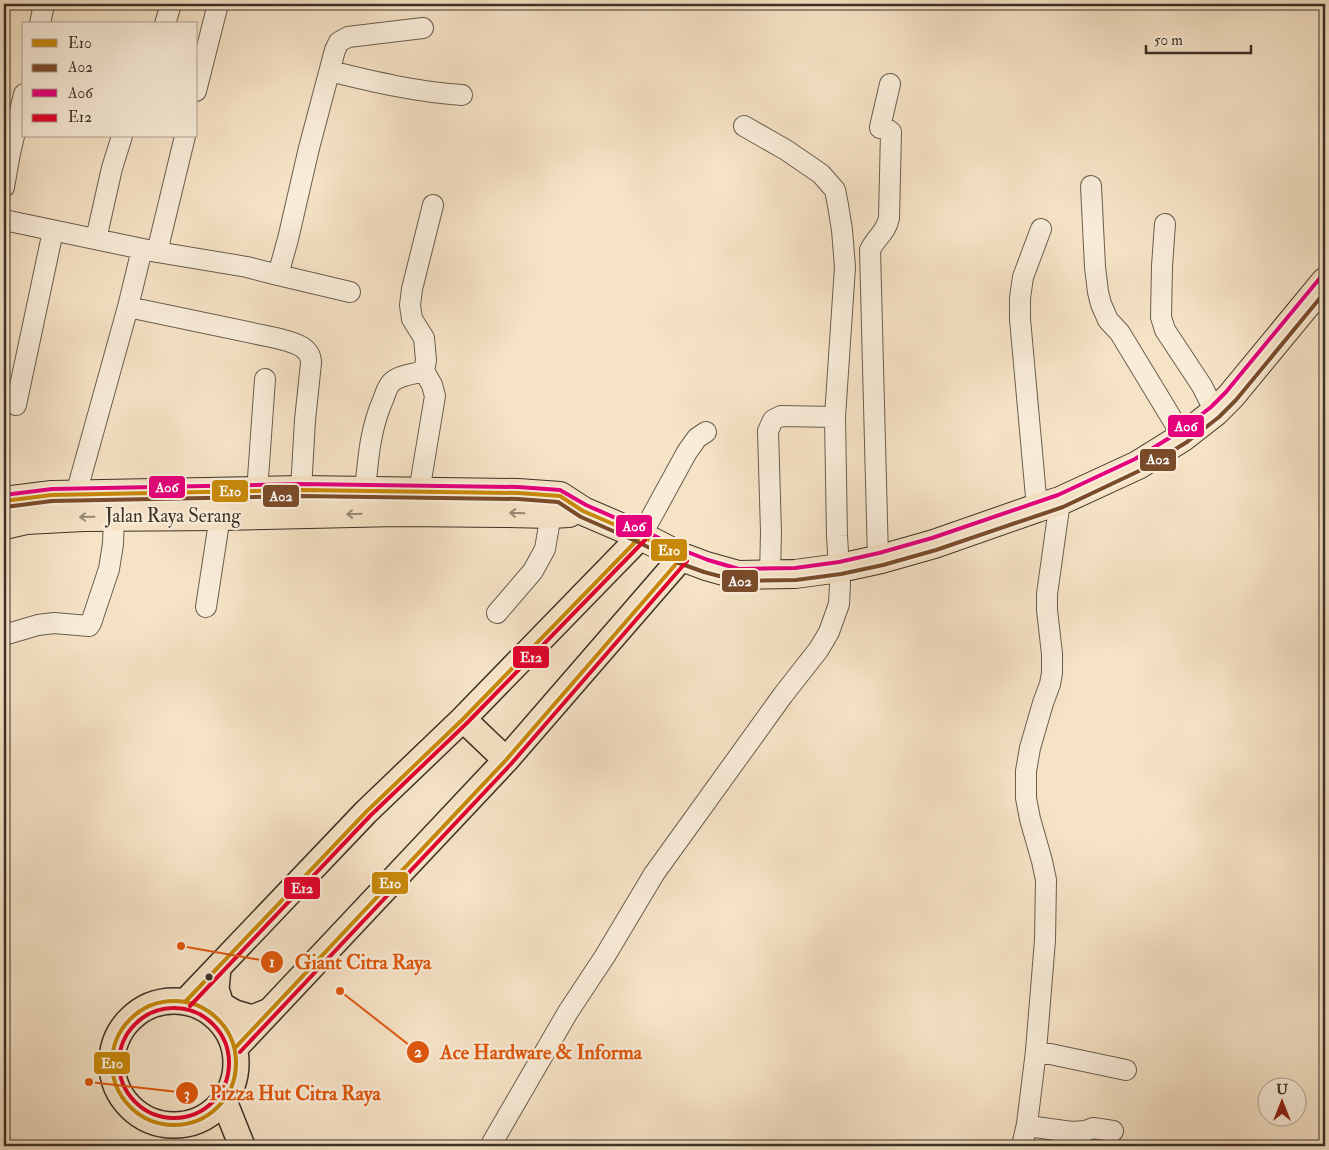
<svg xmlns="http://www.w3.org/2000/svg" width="1329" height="1150" viewBox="0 0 1329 1150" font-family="'IM FELL Double Pica',serif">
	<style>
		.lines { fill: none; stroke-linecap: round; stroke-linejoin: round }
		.minor-casing { stroke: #6a5e4e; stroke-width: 22 }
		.major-casing { stroke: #3b3126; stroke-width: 28 }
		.highway-casing { stroke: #3b3126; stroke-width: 30 }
		.minor { stroke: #f9edda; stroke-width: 20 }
		.major { stroke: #f6e3c6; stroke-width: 25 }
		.highway { stroke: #f6e3c6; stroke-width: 28 }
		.bus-1-casing { stroke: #f9edda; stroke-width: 8 }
		.bus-2-casing { stroke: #f9edda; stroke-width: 8 }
		.bus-3-casing { stroke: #f9edda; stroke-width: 8 }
		.bus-4-casing { stroke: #f9edda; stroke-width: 8 }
		.bus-1 { stroke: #c8890a; stroke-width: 4 }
		.bus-2 { stroke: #7a4b2a; stroke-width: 4 }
		.bus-3 { stroke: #e5007d; stroke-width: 4 }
		.bus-4 { stroke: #e4002b; stroke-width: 4 }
		.oneway { stroke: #988a76 }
		.bus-dot { fill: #3b3126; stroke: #f9edda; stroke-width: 2 }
		.labels { text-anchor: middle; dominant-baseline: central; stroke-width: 4.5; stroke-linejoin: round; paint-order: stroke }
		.street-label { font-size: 19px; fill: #3b3126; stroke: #f9edda }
		.leader { fill: none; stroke: #df570d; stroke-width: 2 }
		.callout-dot { fill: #df570d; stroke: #f9edda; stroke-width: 2 }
		.mark-label { font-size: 15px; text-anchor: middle; font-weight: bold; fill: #fff }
		.callout-label { font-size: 20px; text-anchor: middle; font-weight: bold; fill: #df570d; stroke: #f9edda; stroke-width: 4.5; stroke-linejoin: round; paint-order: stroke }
		.line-badge { stroke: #f9edda; stroke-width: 2 }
		.badge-label { font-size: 14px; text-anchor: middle; font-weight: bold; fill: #fff }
	</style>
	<rect width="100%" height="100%" fill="#f6e3c6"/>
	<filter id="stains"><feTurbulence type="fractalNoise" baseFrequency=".004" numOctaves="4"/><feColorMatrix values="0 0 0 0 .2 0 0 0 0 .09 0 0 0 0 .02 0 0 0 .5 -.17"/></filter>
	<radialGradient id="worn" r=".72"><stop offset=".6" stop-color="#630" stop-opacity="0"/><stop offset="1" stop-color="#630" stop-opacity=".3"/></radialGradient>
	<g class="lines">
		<g class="minor-casing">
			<path id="minor" d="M 40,24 L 44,4
				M 165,24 L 171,4
				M 330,71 C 374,82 417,92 462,95
				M 196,91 L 218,4
				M 1091,186 L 1095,267 L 1098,292 L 1101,304 L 1108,320 L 1120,333 L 1183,437
				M 4,187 L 10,153 L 24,94
				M 4,220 L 157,252 L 247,267 L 278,275 L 288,239 L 309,148 L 335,50 L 339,42 L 348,37 L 423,28
				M 1165,224 L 1162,266 L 1161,317 L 1165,330 L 1202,386 L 1215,412
				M 96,239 L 112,168 L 122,136
				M 157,252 L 185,136
				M 278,275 L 350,292
				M 128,307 L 276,338 C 290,342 311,345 311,363 L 305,420 L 301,490
				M 16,405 L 53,231
				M 365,491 C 368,460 370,429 383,400 C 385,395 387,387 391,383 C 398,375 414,374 424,371
				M 257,492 L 265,379
				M 419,492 L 435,396 L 432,385 L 424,371 L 426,360 L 424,338 L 412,319 L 410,305 L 412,289 L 433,205
				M 76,494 L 128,307 L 142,249
				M 1037,508 L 1020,319 L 1020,298 L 1023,277 L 1041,229
				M 641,536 L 687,452 L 697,438 L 706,432
				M 878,559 L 870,250 C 876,237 886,233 889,218 L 891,132 L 887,129 L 880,128 L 880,127 L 890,84
				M 770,576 L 771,532 L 768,431 L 773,420 L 781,416 L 835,417
				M 206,607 L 220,516
				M 497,613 L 533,571 L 545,549 L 551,514
				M 4,635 L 38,625 L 54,623 L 89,626 L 91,623 L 109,569 L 113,544 L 114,516
				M 1036,1051 L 1126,1070
				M 1027,1124 L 1035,1127 L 1072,1132 L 1085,1131 L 1093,1128 L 1113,1131
				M 492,1143 L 568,1012 L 605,956 L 654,874 L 783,695 L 819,649 L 829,632 L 839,604 L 840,585 L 837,536 L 835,417 L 845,267 L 842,230 L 838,205 L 835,190 L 821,174 L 786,150 L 744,126
				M 1022,1146 L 1027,1124 L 1036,1051 L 1045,940 L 1046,880 L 1042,861 L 1030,819 L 1026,798 L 1026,771 L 1030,748 L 1043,703 L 1050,684 L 1052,673 L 1052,654 L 1047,610 L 1047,594 L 1060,501"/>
		</g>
		<g class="major-casing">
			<path id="major" d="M 463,719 L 506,760
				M 218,968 L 216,989 L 221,1005 L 235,1013 L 252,1018 L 270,1011
				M112 1063a62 62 0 1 1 124 0a62 62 0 1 1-124 0Z
				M 185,1002 L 366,812 L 463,719 L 641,536
				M 235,1048 L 506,760 L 682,557
				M 224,1101 L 242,1146"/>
		</g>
		<g class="highway-casing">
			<path id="highway" d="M 4,501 L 52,495 L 301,490 L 518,493 L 560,496 L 583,511 L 641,536 L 682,557 L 706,566 L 738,575 L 795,574 L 840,568 L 881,559 L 934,544 L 1037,508 L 1060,501 L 1138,465 L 1183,437 L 1215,412 L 1231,396 L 1325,282
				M 4,525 L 26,520 L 83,517 L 220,516 L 397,512 L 505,513 L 551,514 L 569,513"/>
		</g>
		<use href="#minor" class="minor"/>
		<use href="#major" class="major"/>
		<use href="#highway" class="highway"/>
		<g class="bus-1-casing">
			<path id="bus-1" d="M 4,501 L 52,495 L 301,490 L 518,493 L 560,496 L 583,511 L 641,536 L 682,557 L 506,760 L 235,1048
				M112 1063a62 62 0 1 1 124 0a62 62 0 1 1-124 0Z
				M 185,1002 L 366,812 L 463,719 L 641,536"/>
		</g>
		<g class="bus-2-casing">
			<path id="bus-2" d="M 5,507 L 52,501 L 301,496 L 518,499 L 558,502 L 581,517 L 638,542 L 679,563 L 704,572 L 738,581 L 796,580 L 841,574 L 883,565 L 936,550 L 1063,507 L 1141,470 L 1187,442 L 1219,417 L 1236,400 L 1325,292"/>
		</g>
		<g class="bus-3-casing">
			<path id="bus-3" d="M 4,495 L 52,489 L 301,484 L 518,487 L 560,490 L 586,505 L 643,530 L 685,551 L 708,560 L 739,569 L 795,568 L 839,562 L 879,553 L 932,538 L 1058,495 L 1135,459 L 1179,432 L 1211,407 L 1226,392 L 1320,278"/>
		</g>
		<g class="bus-4-casing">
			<path id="bus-4" d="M 190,1006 L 370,816 L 467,723 L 645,540
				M119 1063a55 55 0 1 1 110 0a55 55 0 1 1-110 0Z
				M 240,1052 L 511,764 L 687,561"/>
		</g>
		<use href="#bus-1" class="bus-1"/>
		<use href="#bus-2" class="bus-2"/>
		<use href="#bus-3" class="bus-3"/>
		<use href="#bus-4" class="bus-4"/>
	</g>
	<defs><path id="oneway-shaft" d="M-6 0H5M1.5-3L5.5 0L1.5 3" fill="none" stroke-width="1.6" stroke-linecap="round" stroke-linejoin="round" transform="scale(1.25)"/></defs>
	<g class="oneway">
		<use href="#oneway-shaft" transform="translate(517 513) rotate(-178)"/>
		<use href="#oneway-shaft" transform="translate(354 514) rotate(178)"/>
		<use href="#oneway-shaft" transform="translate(87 517) rotate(179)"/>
	</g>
	<circle class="bus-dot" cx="209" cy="977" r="4.5"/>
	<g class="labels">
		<g class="street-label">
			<text x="173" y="516">Jalan Raya Serang</text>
		</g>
	</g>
	<path class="leader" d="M181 946L272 962M340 991L418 1052M89 1082L187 1093"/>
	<g class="callout-dot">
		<circle cx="181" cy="946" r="5"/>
		<circle cx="340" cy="991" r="5"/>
		<circle cx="89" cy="1082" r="5"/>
		<circle cx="272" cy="962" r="12"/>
		<circle cx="418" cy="1052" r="12"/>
		<circle cx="187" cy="1093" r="12"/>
	</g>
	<g class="mark-label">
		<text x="272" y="967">1</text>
		<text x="418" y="1057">2</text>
		<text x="187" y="1099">3</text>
	</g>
	<g class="callout-label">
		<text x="363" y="969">Giant Citra Raya</text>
		<text x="541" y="1059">Ace Hardware &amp; Informa</text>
		<text x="295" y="1100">Pizza Hut Citra Raya</text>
	</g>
	<g class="line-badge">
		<rect x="1167" y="414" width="38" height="24" rx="5" fill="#e5007d"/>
		<rect x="1139" y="448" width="38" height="24" rx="5" fill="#7a4b2a"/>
		<rect x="148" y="475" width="38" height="24" rx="5" fill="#e5007d"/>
		<rect x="211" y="479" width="38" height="24" rx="5" fill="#c8890a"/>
		<rect x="262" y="484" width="38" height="24" rx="5" fill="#7a4b2a"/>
		<rect x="615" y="514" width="38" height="24" rx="5" fill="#e5007d"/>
		<rect x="650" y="538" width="38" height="24" rx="5" fill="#c8890a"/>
		<rect x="721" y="569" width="38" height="24" rx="5" fill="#7a4b2a"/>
		<rect x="512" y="645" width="38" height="24" rx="5" fill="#e4002b"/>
		<rect x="371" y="871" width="38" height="24" rx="5" fill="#c8890a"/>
		<rect x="283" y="876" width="38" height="24" rx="5" fill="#e4002b"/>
		<rect x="93" y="1051" width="38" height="24" rx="5" fill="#c8890a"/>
	</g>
	<g class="badge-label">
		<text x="1186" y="431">A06</text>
		<text x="1158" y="464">A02</text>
		<text x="167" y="492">A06</text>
		<text x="230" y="496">E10</text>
		<text x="281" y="501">A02</text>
		<text x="634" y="531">A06</text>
		<text x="669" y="555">E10</text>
		<text x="740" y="586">A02</text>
		<text x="531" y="662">E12</text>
		<text x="390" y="888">E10</text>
		<text x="302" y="893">E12</text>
		<text x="112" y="1068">E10</text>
	</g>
	<rect width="1329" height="1150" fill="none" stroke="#f6e3c6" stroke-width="20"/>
	<rect x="5" y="5" width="1319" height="1140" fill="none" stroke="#3b3126" stroke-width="2.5"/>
	<rect x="10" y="10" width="1309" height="1130" fill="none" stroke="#3b3126"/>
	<rect x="22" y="22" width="175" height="115" fill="#f9edda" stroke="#ada292"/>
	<rect x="32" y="39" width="25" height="8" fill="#c8890a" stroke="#ada292"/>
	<text x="68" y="48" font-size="15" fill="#3b3126">E10</text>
	<rect x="32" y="64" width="25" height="8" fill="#7a4b2a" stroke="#ada292"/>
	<text x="68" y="72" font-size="15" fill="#3b3126">A02</text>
	<rect x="32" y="89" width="25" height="8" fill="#e5007d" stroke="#ada292"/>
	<text x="68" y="98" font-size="15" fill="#3b3126">A06</text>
	<rect x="32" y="114" width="25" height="8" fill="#e4002b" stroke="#ada292"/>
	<text x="68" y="122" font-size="15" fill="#3b3126">E12</text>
	<g transform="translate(1282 1102)"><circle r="24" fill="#f9edda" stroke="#ada292"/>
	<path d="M0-4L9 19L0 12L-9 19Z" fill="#8f2418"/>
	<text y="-8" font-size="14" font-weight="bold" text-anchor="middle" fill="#3b3126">U</text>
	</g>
	<path d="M1146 45v8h105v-8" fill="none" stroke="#3b3126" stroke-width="2.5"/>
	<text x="1154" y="45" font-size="15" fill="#3b3126" stroke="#f9edda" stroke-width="4" paint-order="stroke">50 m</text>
	<rect width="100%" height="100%" filter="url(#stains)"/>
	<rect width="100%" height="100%" fill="url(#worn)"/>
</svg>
